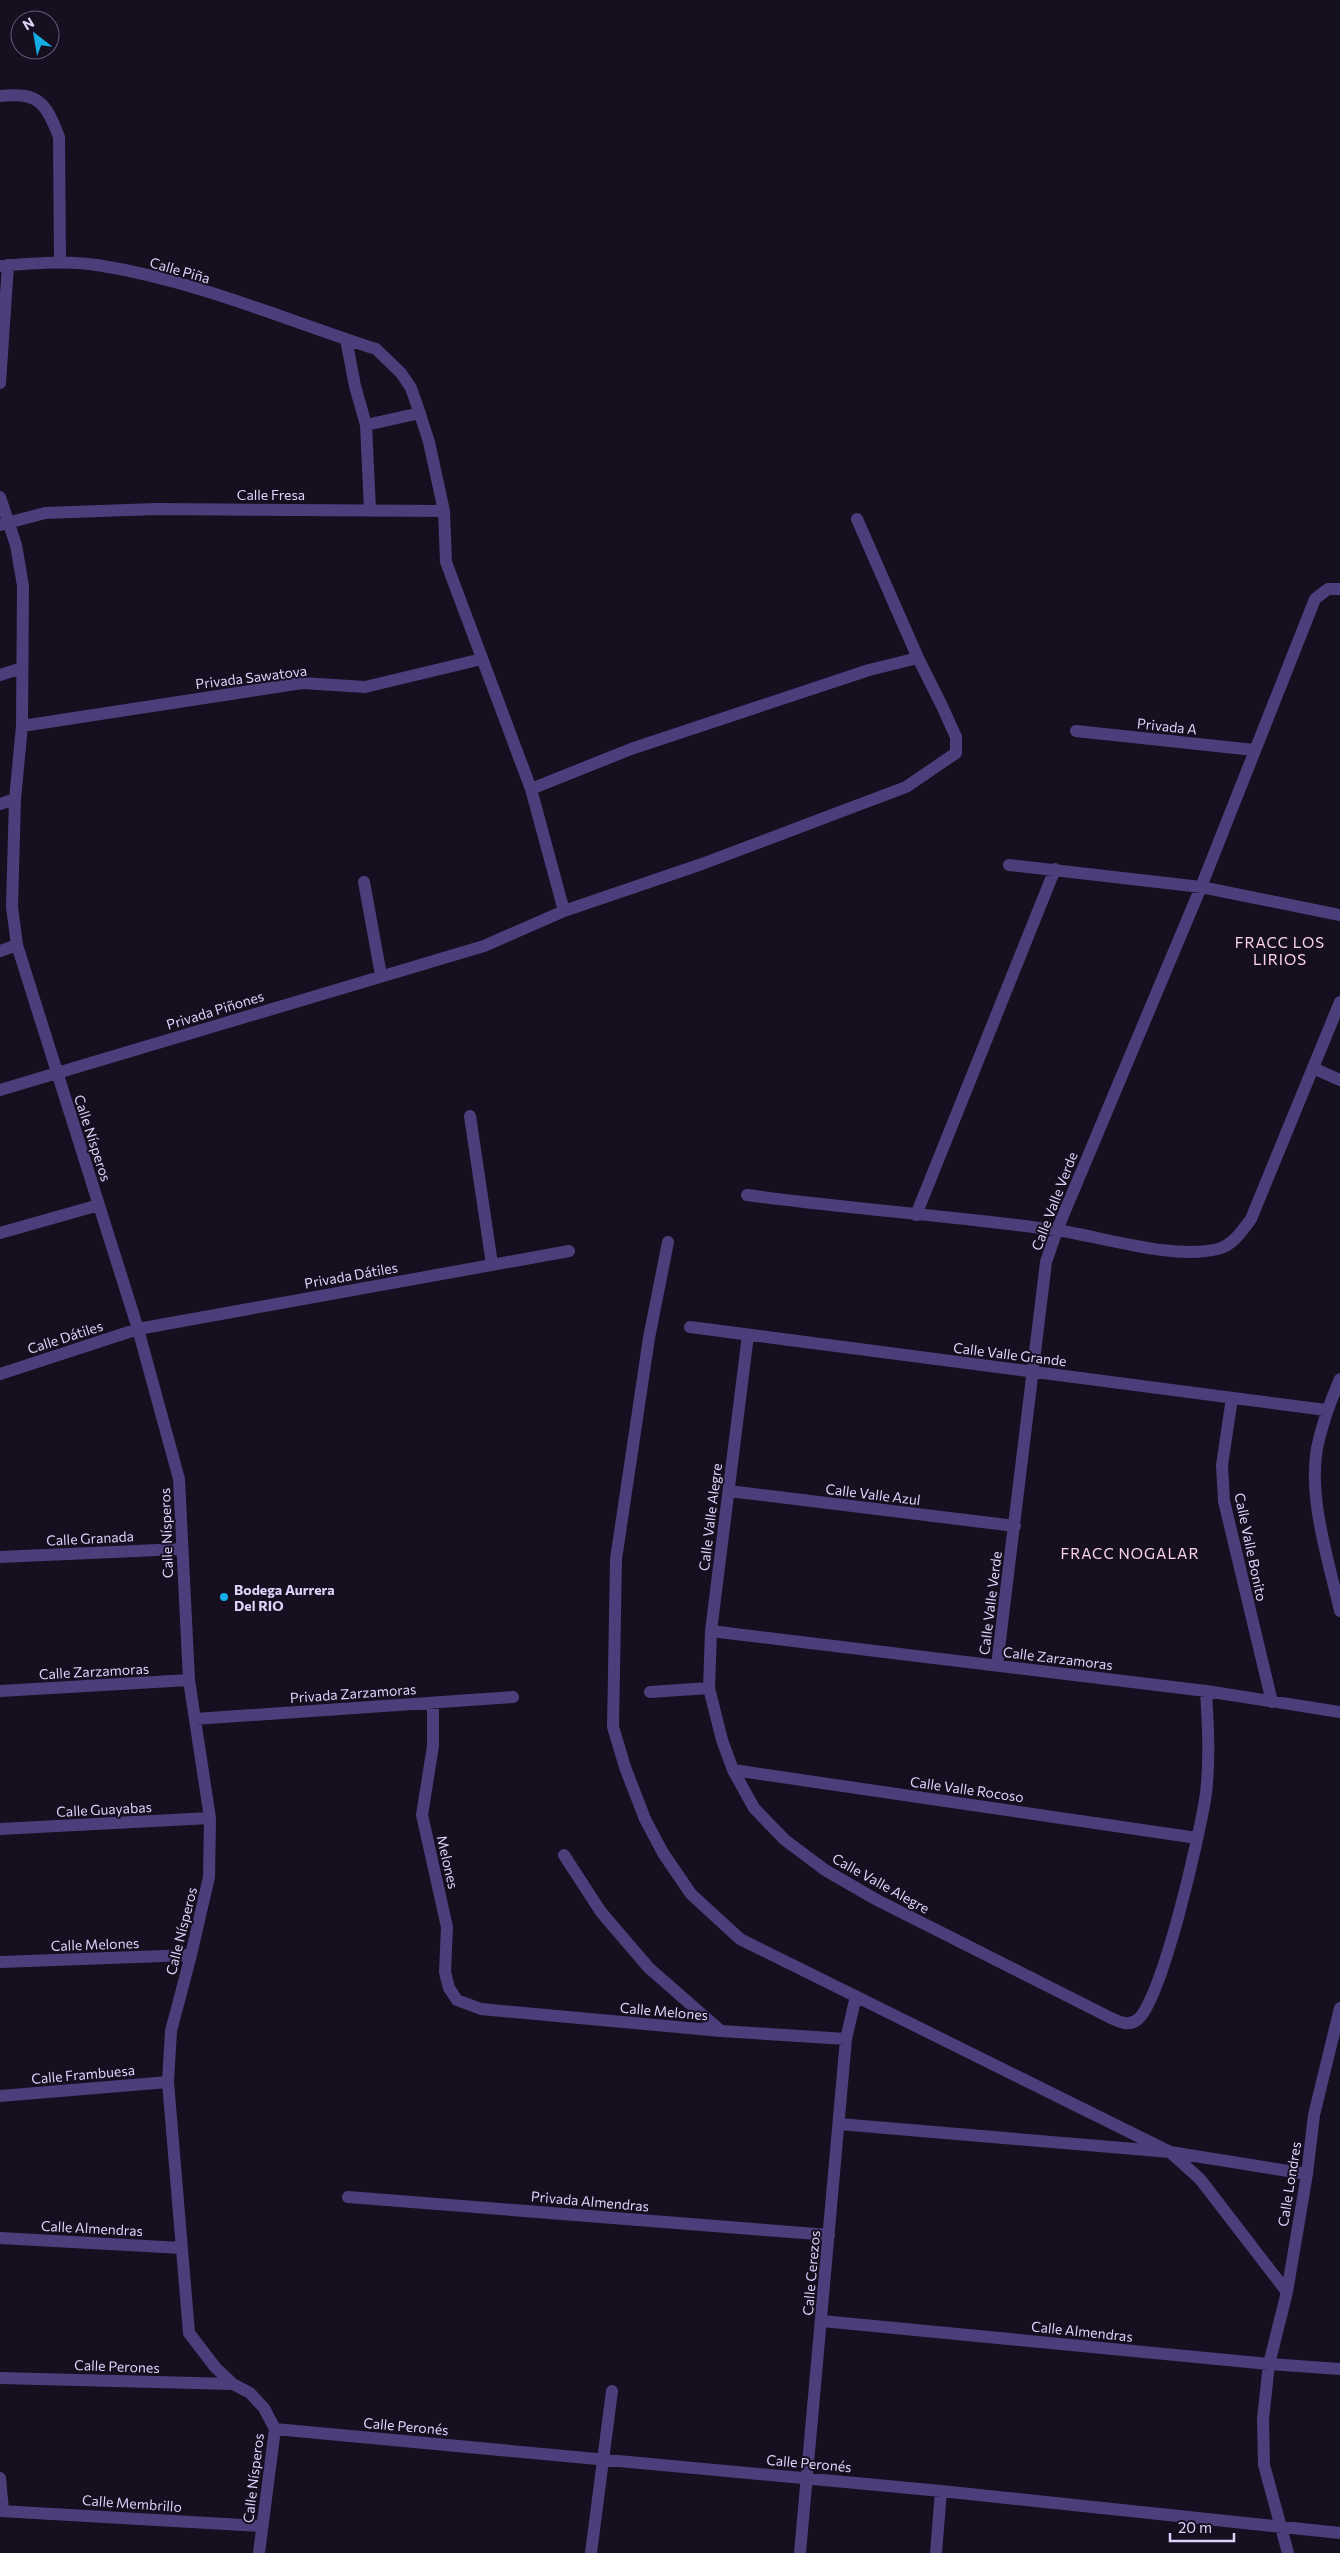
<svg xmlns="http://www.w3.org/2000/svg" width="1340" height="2553" viewBox="0 0 1340 2553" font-family="Commissioner,sans-serif">
	<style>
		.lines { fill: none; stroke-linecap: round; stroke-linejoin: round }
		.minor { stroke: #4b3e7b; stroke-width: 12 }
		.poi-dot { fill: #14ade5; stroke: #150f20; stroke-width: 2 }
		.labels { text-anchor: middle; dominant-baseline: central; stroke-width: 4; stroke-linejoin: round; paint-order: stroke }
		.street-label { font-size: 14px; fill: #ded2fb; stroke: #150f20 }
		.poi-label { font-size: 14px; font-weight: bold; fill: #ded2fb; stroke: #150f20; text-anchor: start }
		.neighbourhood-label { font-size: 15px; letter-spacing: 1px; fill: #fbd4e6; stroke: #150f20 }
	</style>
	<rect width="100%" height="100%" fill="#150f20"/>
	<g class="lines">
		<path class="minor" d="M 0,96 C 38,92 46,102 59,137 L 60,262
			M 0,266 C 34,263 69,260 103,266 C 196,281 286,320 376,349 L 401,373 L 411,388 L 418,408 L 429,442 L 444,511 L 446,562 L 531,789 L 564,911
			M 346,339 L 355,386 L 366,425 L 370,510
			M 0,383 L 8,265
			M 366,425 L 420,413
			M 0,497 L 16,545 L 23,586 L 22,726 L 15,799 L 12,907 L 17,945 L 138,1329 L 179,1479 L 189,1680 L 210,1818 L 209,1877 L 191,1955 L 171,2031 L 168,2082 L 189,2333 L 215,2367 L 233,2384 L 250,2393 L 264,2408 L 275,2429 L 259,2553
			M 0,525 L 45,513 L 156,509 L 444,511
			M 0,675 L 22,668
			M 22,726 L 302,683 L 365,687 L 482,659
			M 1076,731 L 1254,750
			M 531,789 L 631,749 L 869,670 L 918,658
			M 0,804 L 15,799
			M 1009,865 L 1201,887 L 1340,915
			M 364,882 L 381,975
			M 0,951 L 17,945
			M 1313,1068 L 1340,1080
			M 0,1090 L 484,946 L 564,911 L 702,864 L 906,787 L 956,753 L 956,737 L 942,706 L 918,658 L 857,519
			M 470,1116 L 492,1264
			M 747,1195 C 850,1209 954,1216 1056,1230 C 1103,1237 1173,1260 1218,1249 C 1233,1245 1242,1231 1251,1219 L 1340,1002
			M 916,1215 L 1055,869
			M 0,1233 L 99,1205
			M 668,1242 L 649,1338 L 616,1559 L 613,1727 L 625,1767 L 645,1819 L 663,1853 L 691,1894 L 740,1939 L 1170,2152 L 1200,2179 L 1287,2292
			M 690,1327 L 1326,1410
			M 748,1335 L 711,1631 L 709,1688 L 722,1740 L 733,1770 L 754,1808 L 785,1840 L 825,1870 L 877,1900 L 1109,2017 C 1118,2021 1127,2027 1137,2020 C 1162,2002 1201,1830 1206,1793 C 1210,1759 1208,1725 1206,1691
			M 0,1374 L 138,1329 L 569,1251
			M 1340,1379 C 1330,1402 1322,1424 1317,1448 C 1308,1499 1329,1562 1340,1611
			M 1232,1398 L 1222,1465 L 1224,1501 L 1272,1702
			M 729,1491 L 1015,1526
			M 0,1557 L 181,1549
			M 711,1631 L 1206,1691 L 1340,1712
			M 997,1665 L 1046,1262 L 1057,1230 L 1201,887 L 1315,599 L 1328,589 L 1340,589
			M 0,1691 L 189,1680
			M 650,1692 L 709,1688
			M 433,1703 L 433,1746 L 422,1815 L 447,1927 L 445,1972 L 449,1988 L 457,2000 L 481,2009 L 721,2031 L 846,2039
			M 195,1719 L 513,1697
			M 733,1770 L 1197,1838
			M 0,1829 L 210,1818
			M 564,1855 L 601,1912 L 649,1968 L 721,2031
			M 0,1962 L 191,1955
			M 0,2096 L 168,2082
			M 839,2124 L 1170,2152 L 1307,2174
			M 348,2197 L 829,2235
			M 0,2238 L 182,2248
			M 822,2321 L 1269,2364 L 1340,2369
			M 0,2378 L 233,2384
			M 275,2429 L 941,2491 L 1340,2533
			M 0,2478 L 3,2510
			M 0,2511 L 262,2526
			M 591,2553 L 612,2391
			M 800,2553 L 846,2039 L 856,1996
			M 936,2553 L 941,2491
			M 1288,2553 L 1264,2465 L 1263,2419 L 1269,2364 L 1287,2292 L 1307,2174 L 1314,2115 L 1340,2008"/>
	</g>
	<circle class="poi-dot" cx="224" cy="1597" r="5"/>
	<g class="labels">
		<g class="street-label">
			<text transform="translate(180 270) rotate(16)">Calle Piña</text>
			<text x="271" y="494">Calle Fresa</text>
			<text transform="translate(251 677) rotate(-7)">Privada Sawatova</text>
			<text transform="translate(1167 726) rotate(6)">Privada A</text>
			<text transform="translate(215 1010) rotate(-17)">Privada Piñones</text>
			<text transform="translate(93 1138) rotate(72)">Calle Nísperos</text>
			<text transform="translate(1054 1201) rotate(-69)">Calle Valle Verde</text>
			<text transform="translate(351 1275) rotate(-10)">Privada Dátiles</text>
			<text transform="translate(65 1337) rotate(-18)">Calle Dátiles</text>
			<text transform="translate(1010 1354) rotate(7)">Calle Valle Grande</text>
			<text transform="translate(873 1494) rotate(7)">Calle Valle Azul</text>
			<text transform="translate(710 1517) rotate(-83)">Calle Valle Alegre</text>
			<text transform="translate(166 1533) rotate(-92)">Calle Nísperos</text>
			<text transform="translate(90 1538) rotate(-3)">Calle Granada</text>
			<text transform="translate(1251 1547) rotate(78)">Calle Valle Bonito</text>
			<text transform="translate(990 1603) rotate(-83)">Calle Valle Verde</text>
			<text transform="translate(1058 1658) rotate(7)">Calle Zarzamoras</text>
			<text transform="translate(94 1671) rotate(-3)">Calle Zarzamoras</text>
			<text transform="translate(353 1693) rotate(-4)">Privada Zarzamoras</text>
			<text transform="translate(967 1789) rotate(8)">Calle Valle Rocoso</text>
			<text transform="translate(104 1809) rotate(-3)">Calle Guayabas</text>
			<text transform="translate(448 1862) rotate(77)">Melones</text>
			<text transform="translate(881 1883) rotate(29)">Calle Valle Alegre</text>
			<text transform="translate(181 1931) rotate(-76)">Calle Nísperos</text>
			<text transform="translate(95 1944) rotate(-2)">Calle Melones</text>
			<text transform="translate(664 2011) rotate(5)">Calle Melones</text>
			<text transform="translate(83 2074) rotate(-5)">Calle Frambuesa</text>
			<text transform="translate(1289 2184) rotate(-81)">Calle Londres</text>
			<text transform="translate(590 2201) rotate(5)">Privada Almendras</text>
			<text transform="translate(92 2228) rotate(3)">Calle Almendras</text>
			<text transform="translate(811 2273) rotate(-85)">Calle Cerezos</text>
			<text transform="translate(1082 2331) rotate(6)">Calle Almendras</text>
			<text transform="translate(117 2366) rotate(2)">Calle Perones</text>
			<text transform="translate(406 2426) rotate(5)">Calle Peronés</text>
			<text transform="translate(809 2463) rotate(5)">Calle Peronés</text>
			<text transform="translate(253 2478) rotate(-83)">Calle Nísperos</text>
			<text transform="translate(132 2503) rotate(4)">Calle Membrillo</text>
		</g>
		<g class="poi-label">
			<text x="234" y="1589">Bodega Aurrera<tspan x="234" dy="16">Del RIO</tspan></text>
		</g>
		<g class="neighbourhood-label">
			<text x="1280" y="942">FRACC LOS<tspan x="1280" dy="17">LIRIOS</tspan></text>
			<text x="1130" y="1553">FRACC NOGALAR</text>
		</g>
	</g>
	<g transform="translate(35 35) rotate(329)"><circle r="24" fill="#150f20" stroke="#655d78"/>
	<path d="M0-4L9 19L0 12L-9 19Z" fill="#14ade5"/>
	<text y="-8" font-size="14" font-weight="bold" text-anchor="middle" fill="#ded2fb">N</text>
	</g>
	<path d="M1170 2533v8h64v-8" fill="none" stroke="#ded2fb" stroke-width="2.5"/>
	<text x="1178" y="2533" font-size="15" fill="#ded2fb" stroke="#150f20" stroke-width="4" paint-order="stroke">20 m</text>
</svg>
